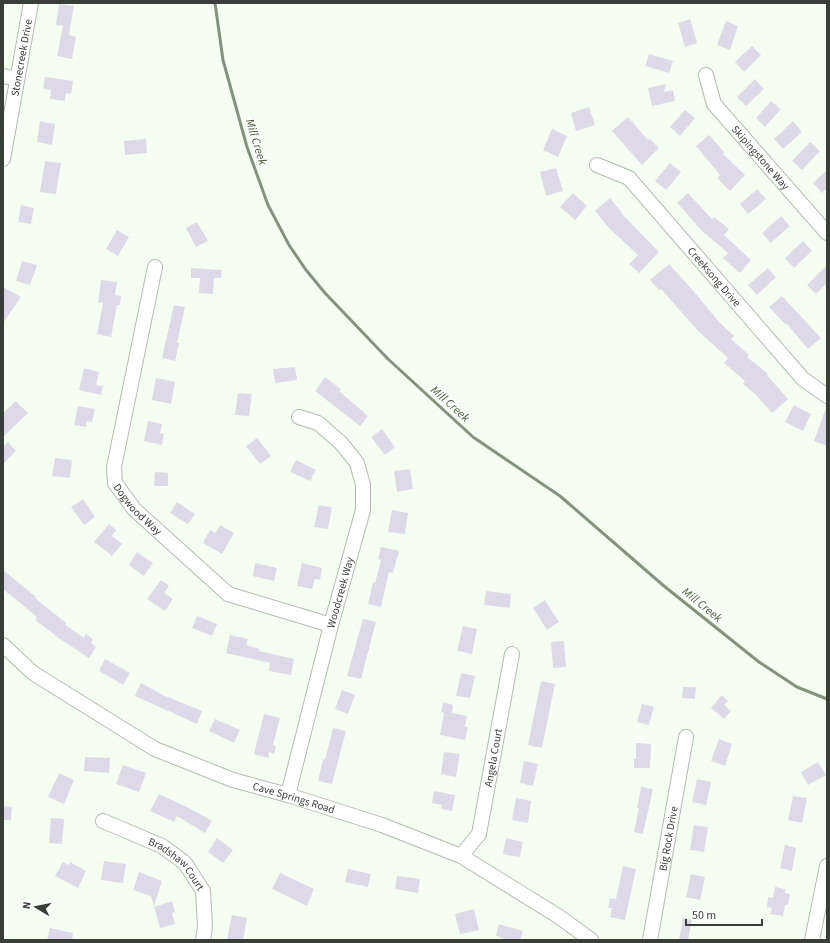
<svg xmlns="http://www.w3.org/2000/svg" width="830" height="943" viewBox="0 0 830 943" font-family="'Source Sans 3',sans-serif">
	<style>
		.lines { fill: none; stroke-linecap: round; stroke-linejoin: round }
		.stream { stroke: #83947d; stroke-width: 3 }
		.building { fill: #ded9e8 }
		.minor-casing { stroke: #b2bcae; stroke-width: 16 }
		.minor { stroke: #fff; stroke-width: 14 }
		.labels { text-anchor: middle; dominant-baseline: central; stroke-width: 3; stroke-linejoin: round; paint-order: stroke }
		.street-label { font-size: 11px; fill: #3a3e38; stroke: #fff }
		.water-label { font-size: 12px; font-style: italic; fill: #3e5e31; stroke: #fff }
	</style>
	<rect width="100%" height="100%" fill="#f4fff1"/>
	<g class="lines">
		<path class="stream" d="M 215,3 L 223,60 L 247,147 L 268,205 L 289,245 L 306,270 L 325,293 L 388,359 L 473,437 L 560,496 L 664,586 L 759,662 L 797,687 L 827,699"/>
	</g>
	<path class="building" d="M 59,4 L 74,6 L 69,35 L 76,37 L 72,59 L 57,56 L 63,26 L 56,25 Z
		M 690,19 L 697,43 L 685,47 L 678,23 Z
		M 726,21 L 738,26 L 730,50 L 717,45 Z
		M 752,46 L 761,55 L 744,72 L 735,62 Z
		M 649,54 L 673,61 L 669,73 L 645,66 Z
		M 45,77 L 73,81 L 71,94 L 66,93 L 65,101 L 50,99 L 51,90 L 43,89 Z
		M 755,79 L 764,89 L 746,106 L 737,97 Z
		M 666,84 L 664,92 L 673,90 L 675,101 L 652,106 L 648,88 Z
		M 771,101 L 781,109 L 765,127 L 756,118 Z
		M 589,107 L 595,125 L 576,131 L 571,113 Z
		M 685,110 L 695,118 L 680,136 L 670,127 Z
		M 628,117 L 648,140 L 649,138 L 659,148 L 642,165 L 612,131 Z
		M 40,121 L 55,124 L 52,145 L 37,142 Z
		M 793,121 L 802,132 L 783,149 L 774,139 Z
		M 552,129 L 567,136 L 558,157 L 543,150 Z
		M 709,135 L 724,152 L 723,154 L 745,175 L 730,191 L 717,178 L 720,175 L 696,146 Z
		M 146,139 L 147,153 L 125,155 L 124,141 Z
		M 810,142 L 820,151 L 802,170 L 792,161 Z
		M 45,161 L 61,163 L 56,194 L 40,192 Z
		M 670,163 L 681,172 L 666,190 L 655,181 Z
		M 556,168 L 563,191 L 546,196 L 540,172 Z
		M 827,170 L 827,188 L 822,193 L 813,183 Z
		M 757,189 L 766,199 L 748,214 L 740,204 Z
		M 573,193 L 587,206 L 575,220 L 560,207 Z
		M 688,193 L 712,219 L 714,217 L 729,229 L 724,235 L 751,260 L 740,273 L 723,258 L 728,253 L 703,232 L 677,203 Z
		M 610,198 L 622,213 L 621,213 L 659,252 L 639,273 L 629,264 L 638,255 L 609,228 L 595,211 Z
		M 21,205 L 34,208 L 31,224 L 18,222 Z
		M 781,216 L 790,226 L 771,243 L 762,233 Z
		M 197,222 L 208,241 L 196,247 L 186,228 Z
		M 117,230 L 129,237 L 118,256 L 106,249 Z
		M 803,241 L 812,251 L 794,268 L 785,258 Z
		M 22,261 L 37,265 L 30,285 L 16,281 Z
		M 669,264 L 696,294 L 719,322 L 734,336 L 731,339 L 749,355 L 747,357 L 768,374 L 767,375 L 788,399 L 772,413 L 756,395 L 743,384 L 745,381 L 724,363 L 728,358 L 698,331 L 661,289 L 659,290 L 650,280 Z
		M 827,265 L 827,283 L 816,294 L 807,285 Z
		M 191,268 L 222,270 L 221,278 L 214,278 L 213,294 L 199,293 L 200,278 L 191,278 Z
		M 768,268 L 776,277 L 757,295 L 748,285 Z
		M 101,280 L 117,282 L 115,295 L 121,296 L 120,305 L 117,305 L 111,337 L 97,334 L 103,303 L 98,302 Z
		M 3,287 L 21,297 L 3,323 Z
		M 782,296 L 821,338 L 808,349 L 786,323 L 785,324 L 769,307 Z
		M 174,305 L 185,307 L 177,343 L 179,343 L 175,361 L 162,358 Z
		M 295,367 L 297,380 L 275,383 L 273,369 Z
		M 84,368 L 99,372 L 96,385 L 103,386 L 101,395 L 79,390 Z
		M 325,377 L 341,389 L 339,391 L 368,416 L 360,426 L 315,391 Z
		M 156,378 L 175,382 L 171,404 L 152,400 Z
		M 238,393 L 252,394 L 249,416 L 235,415 Z
		M 16,401 L 28,413 L 3,437 L 3,413 Z
		M 794,405 L 811,414 L 803,431 L 785,422 Z
		M 78,406 L 95,409 L 92,422 L 87,421 L 86,427 L 74,425 Z
		M 826,408 L 827,408 L 827,446 L 814,441 Z
		M 148,421 L 162,424 L 160,433 L 164,434 L 162,445 L 144,441 Z
		M 382,429 L 395,447 L 385,455 L 371,437 Z
		M 257,438 L 271,456 L 260,464 L 246,446 Z
		M 8,442 L 16,451 L 3,464 L 3,447 Z
		M 55,458 L 72,460 L 70,478 L 52,476 Z
		M 296,460 L 316,470 L 310,481 L 290,472 Z
		M 410,469 L 413,489 L 397,492 L 394,471 Z
		M 155,472 L 168,473 L 168,486 L 154,486 Z
		M 83,499 L 95,517 L 84,525 L 71,507 Z
		M 177,502 L 195,514 L 188,524 L 170,513 Z
		M 319,505 L 332,507 L 328,529 L 314,527 Z
		M 392,510 L 408,513 L 405,534 L 388,532 Z
		M 109,524 L 116,530 L 112,536 L 122,544 L 112,556 L 94,542 Z
		M 220,525 L 234,533 L 222,554 L 203,543 L 210,530 L 216,533 Z
		M 381,547 L 399,551 L 393,573 L 389,572 L 381,607 L 368,604 L 373,582 L 375,583 L 381,560 L 378,559 Z
		M 137,552 L 153,563 L 144,576 L 129,565 Z
		M 255,563 L 277,568 L 274,581 L 253,576 Z
		M 302,563 L 322,568 L 320,580 L 315,579 L 312,589 L 297,586 Z
		M 3,570 L 36,597 L 35,598 L 66,623 L 65,625 L 84,638 L 86,634 L 93,639 L 91,643 L 96,647 L 89,658 L 60,639 L 35,620 L 37,617 L 3,589 Z
		M 161,580 L 169,586 L 164,593 L 173,599 L 165,611 L 147,599 Z
		M 486,591 L 511,594 L 510,608 L 484,605 Z
		M 545,600 L 559,622 L 547,630 L 533,608 Z
		M 197,616 L 217,624 L 212,636 L 192,628 Z
		M 363,619 L 376,622 L 361,679 L 347,676 Z
		M 463,626 L 477,629 L 472,654 L 457,651 Z
		M 230,635 L 248,639 L 246,645 L 260,649 L 259,651 L 294,659 L 291,675 L 269,671 L 270,663 L 226,653 Z
		M 564,641 L 566,667 L 553,668 L 551,642 Z
		M 105,659 L 130,673 L 123,685 L 99,671 Z
		M 461,673 L 475,676 L 470,698 L 456,696 Z
		M 541,681 L 555,684 L 542,748 L 528,745 Z
		M 141,683 L 165,696 L 202,711 L 197,724 L 135,696 Z
		M 683,687 L 696,687 L 695,699 L 682,698 Z
		M 342,690 L 355,695 L 348,714 L 335,709 Z
		M 722,695 L 728,701 L 724,705 L 731,711 L 724,719 L 711,708 Z
		M 443,702 L 453,705 L 452,713 L 467,716 L 465,727 L 468,727 L 465,740 L 440,735 L 444,713 L 441,712 Z
		M 642,704 L 654,707 L 649,725 L 637,722 Z
		M 264,714 L 280,718 L 273,745 L 276,746 L 274,754 L 269,752 L 268,758 L 254,754 Z
		M 215,719 L 240,730 L 234,743 L 209,731 Z
		M 333,728 L 346,731 L 332,784 L 318,781 L 323,759 L 325,760 Z
		M 719,739 L 732,744 L 725,766 L 711,761 Z
		M 636,743 L 651,744 L 650,768 L 634,768 L 634,759 L 636,759 Z
		M 444,752 L 460,754 L 456,777 L 441,774 Z
		M 85,757 L 110,758 L 109,773 L 84,771 Z
		M 524,761 L 538,764 L 533,786 L 520,783 Z
		M 818,762 L 826,775 L 808,785 L 801,772 Z
		M 123,765 L 146,773 L 139,792 L 116,784 Z
		M 59,773 L 74,780 L 64,804 L 48,797 Z
		M 697,779 L 711,782 L 706,805 L 692,802 Z
		M 641,787 L 653,789 L 643,834 L 634,832 L 639,808 L 637,808 Z
		M 434,791 L 455,795 L 452,811 L 441,809 L 442,805 L 432,803 Z
		M 159,794 L 191,809 L 212,821 L 205,833 L 177,816 L 174,822 L 150,811 Z
		M 793,796 L 807,798 L 802,823 L 788,820 Z
		M 516,798 L 531,801 L 528,823 L 512,820 Z
		M 3,806 L 12,807 L 11,820 L 3,820 Z
		M 51,818 L 64,819 L 62,844 L 49,843 Z
		M 694,825 L 708,827 L 704,852 L 690,850 Z
		M 217,838 L 233,850 L 223,863 L 208,852 Z
		M 506,838 L 523,842 L 520,857 L 503,854 Z
		M 785,845 L 796,848 L 792,871 L 780,868 Z
		M 104,861 L 126,864 L 123,883 L 101,880 Z
		M 63,862 L 69,865 L 70,862 L 86,871 L 78,888 L 55,876 Z
		M 623,866 L 636,869 L 625,920 L 610,917 L 612,908 L 608,908 L 610,898 L 616,899 Z
		M 348,869 L 371,874 L 368,887 L 345,882 Z
		M 139,872 L 162,881 L 154,906 L 151,896 L 133,890 Z
		M 280,873 L 314,889 L 307,906 L 272,889 Z
		M 691,874 L 705,877 L 700,900 L 686,897 Z
		M 397,876 L 420,879 L 418,893 L 395,889 Z
		M 775,887 L 785,889 L 785,893 L 790,894 L 788,905 L 785,905 L 783,916 L 770,914 L 772,908 L 767,907 L 768,897 L 773,898 Z
		M 172,901 L 175,912 L 172,913 L 175,924 L 160,928 L 154,907 Z
		M 474,909 L 479,930 L 460,934 L 455,914 Z
		M 232,915 L 247,918 L 243,940 L 227,939 Z
		M 683,918 L 692,920 L 688,940 L 679,940 Z
		M 499,924 L 523,931 L 520,940 L 508,940 L 496,936 Z
		M 50,928 L 73,933 L 72,940 L 47,940 Z"/>
	<g class="lines">
		<g class="minor-casing">
			<g id="minor">
				<path id="s1" d="M 706,75 L 714,104 L 827,233"/>
				<path d="M 3,76 L 17,79"/>
				<path id="s2" d="M 3,159 L 31,3"/>
				<path id="s3" d="M 597,165 L 629,178 L 803,379 L 827,396"/>
				<path id="s4" d="M 155,267 L 114,467 L 115,483 L 134,509 L 228,594 L 331,625"/>
				<path id="s5" d="M 3,645 L 33,673 L 155,749 L 233,780 L 288,795 L 382,825 L 461,856 L 558,916 L 591,940"/>
				<path id="s6" d="M 288,795 L 331,625 L 363,510 L 363,485 L 357,463 L 341,443 L 318,423 L 299,417"/>
				<path id="s7" d="M 103,821 L 162,846 L 185,863 L 203,891 L 205,927 L 203,940"/>
				<path id="s8" d="M 461,856 L 479,834 L 512,654"/>
				<path id="s9" d="M 650,940 L 686,737"/>
				<path d="M 812,940 L 827,866"/>
			</g>
		</g>
		<use href="#minor" class="minor"/>
	</g>
	<g class="labels">
		<g class="street-label">
			<text stroke="none"><textPath href="#s2" startOffset="103">Stonecreek Drive</textPath></text>
			<text stroke="none"><textPath href="#s1" startOffset="101">Skipingstone Way</textPath></text>
			<text stroke="none"><textPath href="#s3" startOffset="165">Creeksong Drive</textPath></text>
			<text stroke="none"><textPath href="#s4" startOffset="255">Dogwood Way</textPath></text>
			<text stroke="none"><textPath href="#s6" startOffset="209">Woodcreek Way</textPath></text>
			<text stroke="none"><textPath href="#s8" startOffset="106">Angela Court</textPath></text>
			<text stroke="none"><textPath href="#s5" startOffset="332">Cave Springs Road</textPath></text>
			<text stroke="none"><textPath href="#s9" startOffset="103">Big Rock Drive</textPath></text>
			<text stroke="none"><textPath href="#s7" startOffset="87">Bradshaw Court</textPath></text>
		</g>
		<g class="water-label">
			<text transform="translate(256 142) rotate(73)">Mill Creek</text>
			<text transform="translate(450 404) rotate(42)">Mill Creek</text>
			<text transform="translate(702 605) rotate(39)">Mill Creek</text>
		</g>
	</g>
	<rect width="830" height="943" fill="none" stroke="#3a3e38" stroke-width="8"/>
	<g transform="translate(36 907) rotate(280)" stroke="#ffffff" stroke-width="3" paint-order="stroke">
	<path d="M0-3L7 15L0 10L-7 15Z" fill="#3a3e38"/>
	<text y="-6" font-size="11" font-weight="bold" text-anchor="middle" fill="#3a3e38">N</text>
	</g>
	<path d="M686 919v6h76v-6" fill="none" stroke="#3a3e38" stroke-width="2"/>
	<text x="692" y="919" font-size="12" fill="#3a3e38" stroke="#ffffff" stroke-width="3" paint-order="stroke">50 m</text>
</svg>
